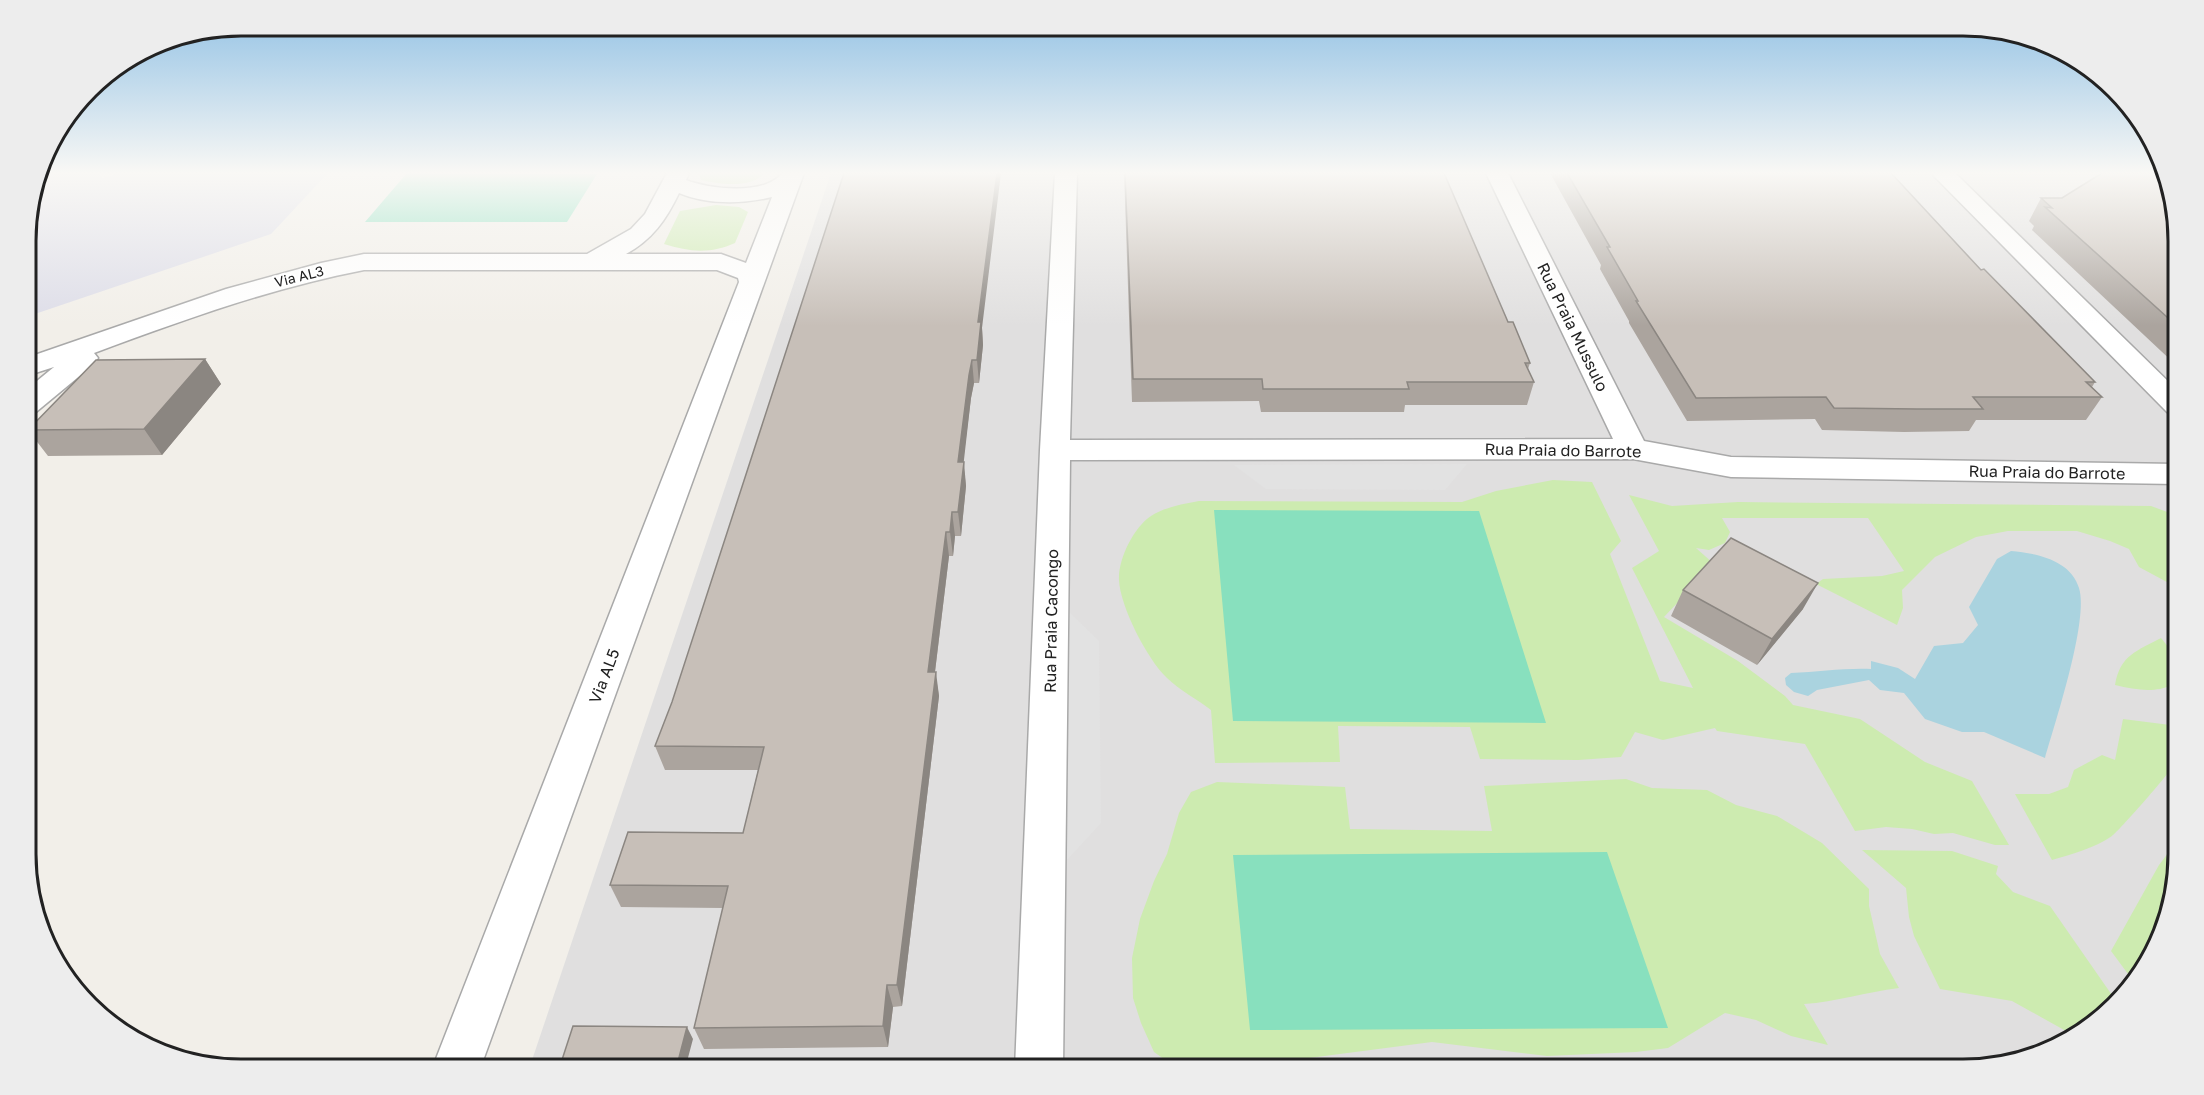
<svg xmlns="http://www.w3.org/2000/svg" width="2204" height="1095" viewBox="0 0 2204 1095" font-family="'Golos Text',sans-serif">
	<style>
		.residential { fill: #e0dfdf }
		.grass { fill: #cdebb0 }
		.pitch { fill: #88e0be }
		.parking { fill: #e2e2e2 }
		.plaza { fill: #dddde8 }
		.water { fill: #aad3df }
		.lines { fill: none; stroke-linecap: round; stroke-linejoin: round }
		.minor-casing { stroke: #a9a9a9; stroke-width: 3 }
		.minor { fill: #fff; fill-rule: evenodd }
		.wall { fill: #aba49e }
		.shaded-wall { fill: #8b8681 }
		.building { fill: #c7bfb8; stroke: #8b8681; stroke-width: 1.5 }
		.labels { text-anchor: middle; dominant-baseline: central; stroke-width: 4.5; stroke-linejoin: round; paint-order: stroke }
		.far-street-label { font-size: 14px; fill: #222; stroke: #fff }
		.street-label { font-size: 16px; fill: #222; stroke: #fff }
		.rim { fill: none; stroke: #222; stroke-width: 3 }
	</style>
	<rect width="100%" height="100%" fill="#f2efe9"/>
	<path class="residential" d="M 831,173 L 2100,173 L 2167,198 L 2172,201 L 2177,213 L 2178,855 L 2156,949 L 2083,1033 L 1977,1069 L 529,1069 Z"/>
	<path class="grass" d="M 699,173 L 764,173 C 752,189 718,184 701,180 Z
		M 716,205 L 739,207 L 748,212 L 735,243 C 711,254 689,252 664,244 L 680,211 Z
		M 1553,480 L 1592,482 L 1621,541 L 1610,554 L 1660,681 L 1693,688 L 1632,568 L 1659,551 L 1629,495 L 1672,506 L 1738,502 L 2151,506 L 2178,516 L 2178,588 L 2139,567 L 2129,549 L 2110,541 L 2077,531 L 2008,531 L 1976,537 L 1935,557 L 1902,590 L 1903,608 L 1897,625 L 1816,584 L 1823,579 L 1882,576 L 1904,571 L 1868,518 L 1722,518 L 1730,532 L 1725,543 L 1709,550 L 1696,548 L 1714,564 L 1664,617 L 1738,661 L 1785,696 L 1793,705 L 1860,719 L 1925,762 L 1972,781 L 2009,845 L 1995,845 L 1953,833 L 1934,834 L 1912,829 L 1886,827 L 1855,831 L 1805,744 L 1717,731 L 1715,728 L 1663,740 L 1635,732 L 1621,757 L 1578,760 L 1480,759 L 1470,727 L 1338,726 L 1340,762 L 1215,763 L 1211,710 C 1197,699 1179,690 1167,678 C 1147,659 1120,606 1119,580 C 1118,559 1134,527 1151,516 C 1165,507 1183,504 1199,501 L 1462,502 L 1496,491 Z
		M 2161,638 C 2204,689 2159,697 2115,685 C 2120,655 2137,651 2161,638 Z
		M 2123,719 L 2178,726 C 2178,735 2181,750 2178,759 C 2176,766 2120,830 2112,836 C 2095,848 2072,854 2052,860 L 2015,794 L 2049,794 L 2068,787 L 2074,770 L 2102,755 L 2115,760 Z
		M 1626,779 L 1652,788 L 1707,790 L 1736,805 L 1777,816 L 1822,843 L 1869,889 L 1869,906 L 1880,954 L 1899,988 C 1866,992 1836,1002 1804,1004 L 1828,1045 L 1791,1036 L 1756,1020 L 1725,1013 L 1668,1048 L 1636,1052 L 1547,1056 L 1432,1042 L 1286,1061 L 1246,1069 L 1178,1069 L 1154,1052 L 1141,1023 L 1133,998 L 1132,958 L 1140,919 L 1154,881 L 1167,854 L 1179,813 L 1191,792 L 1217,782 L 1345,787 L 1350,829 L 1492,831 L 1484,786 Z
		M 2178,840 L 2178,855 L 2156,949 L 2131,978 L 2111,951 L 2159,865 Z
		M 1862,850 L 1952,851 L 1998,866 L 1996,874 L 2013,892 L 2050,906 L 2114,998 L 2083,1033 L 2075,1036 L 2012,1001 L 1940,989 L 1914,936 L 1909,917 L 1906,888 Z"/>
	<path class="pitch" d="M 407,173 L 597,174 L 567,222 L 365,222 Z
		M 1214,510 L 1479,511 L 1546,723 L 1233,721 Z
		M 1607,852 L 1668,1028 L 1250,1030 L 1233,855 Z"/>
	<path class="parking" d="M 1467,464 L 1445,490 L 1266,489 L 1234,465 Z
		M 1069,612 L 1099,641 L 1101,823 L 1065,862 Z"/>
	<path class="plaza" d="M 40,173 L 98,173 L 103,178 L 120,173 L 328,173 L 271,234 L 26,317 L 26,226 Z"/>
	<path class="water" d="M 2011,551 C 2036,553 2071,560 2079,588 C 2089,620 2055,723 2045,758 L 1984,732 L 1962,732 L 1925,719 L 1904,693 L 1880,690 L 1869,680 L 1817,690 L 1808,696 L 1794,692 L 1786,685 L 1785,678 L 1791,673 C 1818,672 1844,668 1871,669 L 1871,661 L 1898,668 L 1915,679 L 1934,646 L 1963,643 L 1978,625 L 1969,607 L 1997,559 Z"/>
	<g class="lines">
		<g class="minor-casing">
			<path id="minor" d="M 667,173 L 689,173 L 686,180 C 709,189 765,196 782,173 L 804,173 L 480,1069 L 432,1069 L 739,282 L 738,278 L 717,270 L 364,270 C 271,288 183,320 94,353 L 98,358 L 94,364 L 36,412 L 26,415 L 26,390 L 54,367 L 26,376 L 26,358 L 226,289 L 321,263 L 364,254 L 587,254 L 631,229 L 645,214 ZM 679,193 C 708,205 743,204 772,197 L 746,263 L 721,254 L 626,254 C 652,240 666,220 679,193 Z
				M 1055,173 L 1077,173 L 1070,440 L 1613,439 L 1486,173 L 1508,173 L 1644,441 L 1731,457 L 2177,464 L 2177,484 L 1731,477 L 1633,459 L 1070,460 L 1063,1069 L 1015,1069 L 1040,450 Z
				M 1931,173 L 1955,173 L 2177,390 L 2177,415 L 2167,412 Z"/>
		</g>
		<use href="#minor" class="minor"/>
	</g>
	<path class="wall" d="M 1124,173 L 1444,173 L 1508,322 L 1530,363 L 1528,369 L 1534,382 L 1527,405 L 1405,405 L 1404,412 L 1261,412 L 1259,401 L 1132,402 Z
		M 1550,173 L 1891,173 L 1981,270 L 2095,382 L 2092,387 L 2102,397 L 2086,420 L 1976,420 L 1969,431 L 1904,432 L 1822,430 L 1815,419 L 1687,421 L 1629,323 L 1629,321 L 1600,269 L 1601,265 Z
		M 2041,198 L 2062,198 L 2177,213 L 2177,366 L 2032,230 L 2034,226 L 2029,221 Z
		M 982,328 L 983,345 L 979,383 L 974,383 L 971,398 L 963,462 L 966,486 L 961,536 L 955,536 L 953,556 L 949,556 L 935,672 L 939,696 L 902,1006 L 893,1007 L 888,1047 L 704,1049 L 694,1028 L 723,908 L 621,907 L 610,885 L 743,833 L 758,770 L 665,770 L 655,746 Z
		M 205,359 L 221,384 L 162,455 L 48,456 L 28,430 Z
		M 1683,590 L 1803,609 L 1757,665 L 1671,616 Z"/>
	<path class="shaded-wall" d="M 997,173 L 1001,173 L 982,328 L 983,345 L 979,383 L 977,360 L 978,322 Z
		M 205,359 L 221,384 L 162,455 L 144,429 Z
		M 972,360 L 974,383 L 971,398 L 961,486 L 958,462 L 969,375 Z
		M 964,462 L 966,486 L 961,536 L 958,512 Z
		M 952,512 L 955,536 L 953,556 L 950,532 Z
		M 946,532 L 949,556 L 932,696 L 928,672 Z
		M 1818,583 L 1803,609 L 1757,665 L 1772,639 Z
		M 936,672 L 939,696 L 902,1006 L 897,985 Z
		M 887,985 L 893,1007 L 888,1047 L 883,1026 Z
		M 687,1027 L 693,1039 L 685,1069 L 676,1069 Z"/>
	<path class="building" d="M 844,173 L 997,173 L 978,322 L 981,322 L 977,360 L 972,360 L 969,375 L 958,462 L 964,462 L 958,512 L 952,512 L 950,532 L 946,532 L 928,672 L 936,672 L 897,985 L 887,985 L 883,1026 L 694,1028 L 728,886 L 610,885 L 628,832 L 743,833 L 764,747 L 655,746 L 672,702 Z
		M 1125,173 L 1444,173 L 1508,322 L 1513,322 L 1530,363 L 1525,363 L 1534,382 L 1407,382 L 1409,389 L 1263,389 L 1262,379 L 1133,379 Z
		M 1567,173 L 1891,173 L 1981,270 L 1984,269 L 2095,382 L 2086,382 L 2102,397 L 1973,397 L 1983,409 L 1917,409 L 1834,408 L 1826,397 L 1696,398 L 1636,301 L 1638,301 L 1607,247 L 1610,247 Z
		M 2102,173 L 2160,173 L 2177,213 L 2177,326 L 2045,207 L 2052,208 L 2041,198 L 2062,198 Z
		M 205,359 L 144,429 L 28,430 L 96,360 Z
		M 1731,538 L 1818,583 L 1772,639 L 1683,590 Z
		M 573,1026 L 687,1027 L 676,1069 L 559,1069 Z"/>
	<linearGradient id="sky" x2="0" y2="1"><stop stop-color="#8fc0e4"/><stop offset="0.53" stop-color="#f9f8f5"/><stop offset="1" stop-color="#f9f8f5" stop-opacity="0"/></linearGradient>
	<rect width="2204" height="326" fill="url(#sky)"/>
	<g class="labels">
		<g class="far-street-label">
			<text transform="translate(299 276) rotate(-14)">Via AL3</text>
		</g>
		<g class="street-label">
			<text transform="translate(1573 327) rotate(64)">Rua Praia Mussulo</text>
			<text transform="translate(1563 450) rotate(1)">Rua Praia do Barrote</text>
			<text transform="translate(2047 472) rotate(1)">Rua Praia do Barrote</text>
			<text transform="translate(1051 621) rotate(-89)">Rua Praia Cacongo</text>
			<text transform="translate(604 676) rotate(-69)">Via AL5</text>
		</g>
	</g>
	<path d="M0 0H2204V1095H0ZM241 36H1963A205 205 0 0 1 2168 241V854A205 205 0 0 1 1963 1059H241A205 205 0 0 1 36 854V241A205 205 0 0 1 241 36Z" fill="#ededed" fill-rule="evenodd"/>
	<path class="rim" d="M241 36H1963A205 205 0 0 1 2168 241V854A205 205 0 0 1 1963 1059H241A205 205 0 0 1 36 854V241A205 205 0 0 1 241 36Z"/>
</svg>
